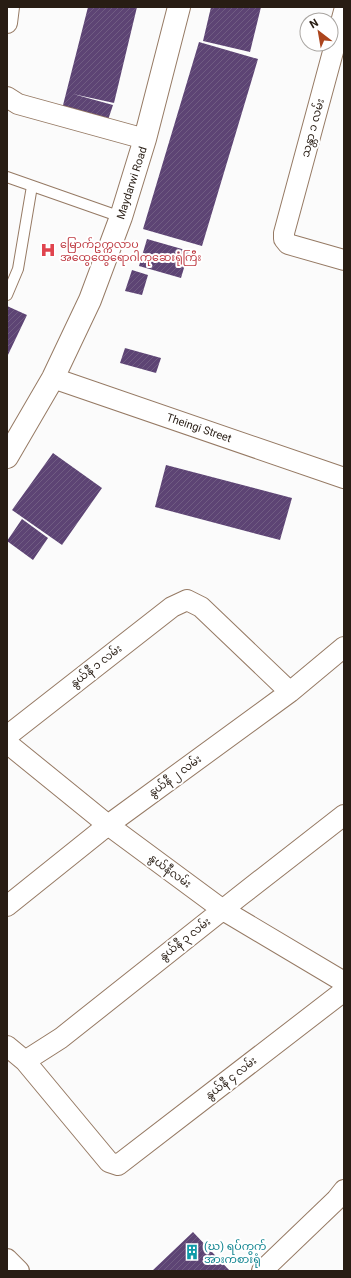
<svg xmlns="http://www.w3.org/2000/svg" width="351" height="1278" viewBox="0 0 351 1278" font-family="Roboto,'Noto Sans Myanmar',sans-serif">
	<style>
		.building { fill: url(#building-hatch) }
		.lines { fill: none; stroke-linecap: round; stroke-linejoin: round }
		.service-casing { stroke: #967a64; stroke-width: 12 }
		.minor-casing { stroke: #967a64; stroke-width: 22 }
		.tertiary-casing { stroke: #967a64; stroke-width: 24 }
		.service { stroke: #fff; stroke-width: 10 }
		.minor { stroke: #fff; stroke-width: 20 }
		.tertiary { stroke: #fff; stroke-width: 22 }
		.labels { text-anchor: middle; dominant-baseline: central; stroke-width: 4; stroke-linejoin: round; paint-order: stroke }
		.street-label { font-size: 11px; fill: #281d14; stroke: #fff }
		.health-label { font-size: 11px; fill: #be3a42; stroke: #fff; text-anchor: start }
		.culture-label { font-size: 11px; fill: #0d838f; stroke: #fff; text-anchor: start }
	</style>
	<defs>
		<pattern id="building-hatch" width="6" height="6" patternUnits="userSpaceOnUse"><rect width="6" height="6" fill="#5d4474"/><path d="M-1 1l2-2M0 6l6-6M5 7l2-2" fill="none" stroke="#705c82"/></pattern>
	</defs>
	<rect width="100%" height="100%" fill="#fbfbfb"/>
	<path class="building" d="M 88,7 L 137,7 L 114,103 L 73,94 L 113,105 L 106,126 L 61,113 Z
		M 211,7 L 261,7 L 250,52 L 203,41 Z
		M 199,42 L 258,59 L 202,246 L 143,229 Z
		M 147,239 L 189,251 L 181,278 L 139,266 Z
		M 132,270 L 148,275 L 142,295 L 125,291 Z
		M 7,306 L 27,315 L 7,357 Z
		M 125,348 L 161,358 L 156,373 L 120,363 Z
		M 53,453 L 102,488 L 62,545 L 12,510 Z
		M 166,465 L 292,498 L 280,540 L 155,507 Z
		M 22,519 L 48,538 L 33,560 L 7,541 Z
		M 193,1232 L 230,1271 L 152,1271 Z"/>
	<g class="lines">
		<g class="service-casing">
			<path id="service" d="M 7,177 L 121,217
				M 7,295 L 18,269 L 32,186"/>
		</g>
		<g class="minor-casing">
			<path id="minor" d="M 344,11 L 284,233 L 284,239 L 288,244 L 344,260
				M 7,23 L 9,7
				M 7,97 L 18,104 L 145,139
				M 53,378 L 344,478
				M 7,736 L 172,607 L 187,600 L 201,607 L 290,692
				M 7,743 L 108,825 L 223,910 L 344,982
				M 7,906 L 108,825 L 290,692 L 344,647
				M 7,1046 L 25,1061 L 109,1162 L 118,1165 L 344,991
				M 25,1061 L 61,1038 L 240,896 L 344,815
				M 7,1259 L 19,1271
				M 262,1271 L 336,1200 L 344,1190"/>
		</g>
		<g class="tertiary-casing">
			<path id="tertiary" d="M 7,457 L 53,378 L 90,300 L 121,217 L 145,139 L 179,7"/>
		</g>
		<use href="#service" class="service"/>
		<use href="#minor" class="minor"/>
		<use href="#tertiary" class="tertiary"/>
	</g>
	<defs>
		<g id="hospital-bare" transform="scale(1.2)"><path d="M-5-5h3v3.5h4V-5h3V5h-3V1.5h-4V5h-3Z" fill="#e0444e" stroke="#fff" stroke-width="2.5" paint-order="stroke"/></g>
		<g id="building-bare" transform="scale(1.2)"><path d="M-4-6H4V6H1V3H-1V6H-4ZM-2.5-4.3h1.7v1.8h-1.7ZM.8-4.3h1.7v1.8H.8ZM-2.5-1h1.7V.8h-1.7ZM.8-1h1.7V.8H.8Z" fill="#0f9aa8" stroke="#fff" stroke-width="2.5" paint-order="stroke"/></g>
	</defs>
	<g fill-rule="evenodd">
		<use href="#hospital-bare" x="48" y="250"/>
		<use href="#building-bare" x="192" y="1252"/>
	</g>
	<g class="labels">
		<g class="street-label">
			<text transform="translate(313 128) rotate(-75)">သန္တာ ၁ လမ်း</text>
			<text transform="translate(132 183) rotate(-72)">Maydarwi Road</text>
			<text transform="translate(199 428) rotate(19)">Theingi Street</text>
			<text transform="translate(96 666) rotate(-38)">နွယ်နီ ၁ လမ်း</text>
			<text transform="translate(175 776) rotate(-36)">နွယ်နီ ၂ လမ်း</text>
			<text transform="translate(170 871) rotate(36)">နွယ်နီလမ်း</text>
			<text transform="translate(185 939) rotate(-38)">နွယ်နီ ၃ လမ်း</text>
			<text transform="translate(231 1078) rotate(-38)">နွယ်နီ ၄ လမ်း</text>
		</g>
		<g class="health-label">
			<text x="60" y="244">မြောက်ဥက္ကလာပ<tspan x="60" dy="13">အထွေထွေရောဂါကုဆေးရုံကြီး</tspan></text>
		</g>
		<g class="culture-label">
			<text x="204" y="1246">(ဃ) ရပ်ကွက်<tspan x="204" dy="13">အားကစားရုံ</tspan></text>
		</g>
	</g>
	<rect width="351" height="1278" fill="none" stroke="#281d14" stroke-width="16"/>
	<g transform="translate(319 32) rotate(329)"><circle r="19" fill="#ffffff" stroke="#a9a5a1"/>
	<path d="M0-3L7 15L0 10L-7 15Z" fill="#ac451d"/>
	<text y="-6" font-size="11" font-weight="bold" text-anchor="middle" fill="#281d14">N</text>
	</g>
</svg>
